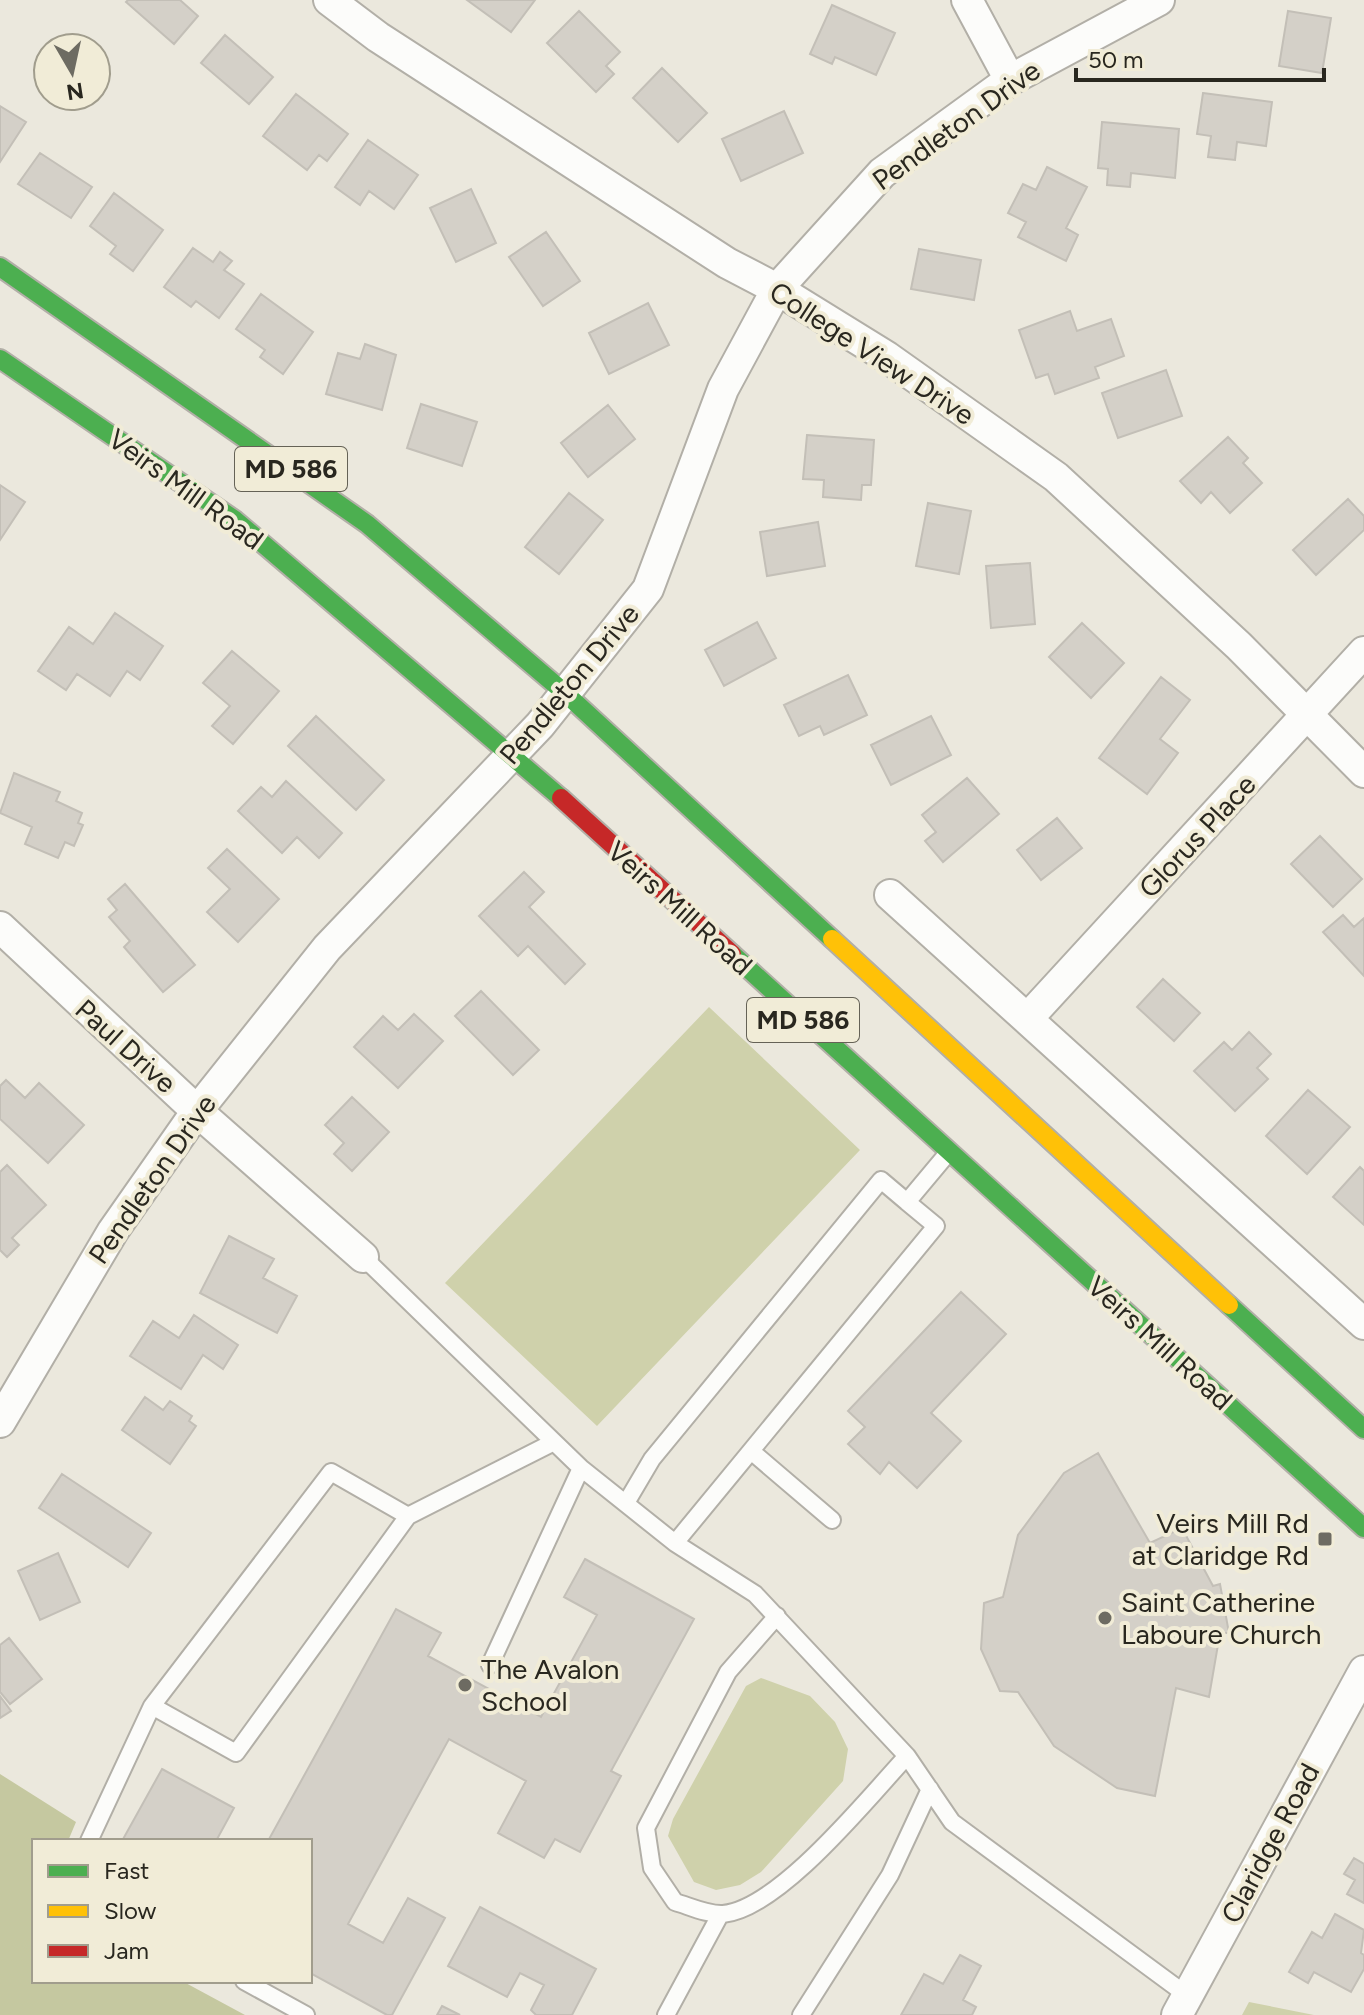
<svg xmlns="http://www.w3.org/2000/svg" width="1364" height="2015" viewBox="0 0 1364 2015" font-family="Figtree,sans-serif">
	<style>
		.green { fill: #cfd1ab }
		.forest { fill: #c5c8a0 }
		.building { fill: #d4d0c8; stroke: #c3bfb7; stroke-width: 2 }
		.lines { fill: none; stroke-linecap: round; stroke-linejoin: round }
		.lane-casing { stroke: #b2afa7; stroke-width: 20 }
		.street-casing { stroke: #b2afa7; stroke-width: 34 }
		.fast-casing { stroke: #b2afa7; stroke-width: 22 }
		.slow-casing { stroke: #b2afa7; stroke-width: 22 }
		.jam-casing { stroke: #b2afa7; stroke-width: 22 }
		.lane { stroke: #fcfcfa; stroke-width: 16 }
		.street { stroke: #fcfcfa; stroke-width: 30 }
		.fast { stroke: #4caf50; stroke-width: 18 }
		.slow { stroke: #ffc107; stroke-width: 18 }
		.jam { stroke: #c62828; stroke-width: 18 }
		.poi-dot { fill: #6d6b62; stroke: #f1ecd7; stroke-width: 3 }
		.labels { text-anchor: middle; dominant-baseline: central; stroke-width: 8; stroke-linejoin: round; paint-order: stroke }
		.shield { fill: #f1ecd7; stroke: #656256; stroke-width: 2 }
		.shield-label { font-size: 26px; font-weight: bold; fill: #29271f }
		.street-label { font-size: 28px; fill: #29271f; stroke: #f1ecd7 }
		.poi-label { font-size: 28px; fill: #29271f; stroke: #f1ecd7; text-anchor: start }
	</style>
	<rect width="100%" height="100%" fill="#ebe8dd"/>
	<path class="green" d="M 709,1007 L 860,1150 L 597,1426 L 445,1283 Z
		M 761,1678 L 810,1696 L 835,1722 L 848,1749 L 843,1781 L 761,1872 L 740,1885 L 716,1890 L 694,1882 L 668,1836 L 673,1819 L 746,1686 Z
		M 1249,2002 L 1314,2015 L 1242,2015 Z"/>
	<path class="forest" d="M 0,1774 L 76,1822 L 68,1841 L 34,1841 L 34,1981 L 182,1981 L 245,2015 L 0,2015 Z"/>
	<path class="building" d="M 128,0 L 180,0 L 198,16 L 174,44 L 126,2 Z
		M 467,0 L 535,0 L 511,32 Z
		M 832,5 L 895,33 L 876,75 L 835,57 L 832,64 L 810,54 Z
		M 579,11 L 620,52 L 606,66 L 614,74 L 596,92 L 547,43 Z
		M 1288,11 L 1331,18 L 1322,73 L 1279,66 Z
		M 225,35 L 273,77 L 249,104 L 201,63 Z
		M 662,68 L 707,113 L 678,142 L 633,98 Z
		M 1203,93 L 1272,102 L 1266,146 L 1237,142 L 1235,160 L 1208,157 L 1211,136 L 1197,134 Z
		M 296,94 L 348,134 L 327,161 L 319,155 L 307,170 L 263,136 Z
		M 0,106 L 26,122 L 0,162 Z
		M 784,111 L 803,153 L 741,181 L 722,139 Z
		M 1102,122 L 1179,129 L 1175,178 L 1131,173 L 1130,187 L 1107,185 L 1108,169 L 1098,168 Z
		M 368,140 L 418,175 L 394,209 L 369,191 L 360,205 L 335,187 Z
		M 40,153 L 92,187 L 71,218 L 18,184 Z
		M 1047,167 L 1087,187 L 1066,228 L 1078,235 L 1066,261 L 1018,237 L 1026,222 L 1008,213 L 1023,184 L 1036,190 Z
		M 471,189 L 496,243 L 456,262 L 430,208 Z
		M 114,193 L 163,230 L 133,271 L 110,254 L 116,246 L 90,226 Z
		M 546,232 L 580,281 L 543,306 L 509,257 Z
		M 193,248 L 213,262 L 220,252 L 232,261 L 224,270 L 244,284 L 219,318 L 196,301 L 191,307 L 164,287 Z
		M 919,249 L 981,260 L 974,300 L 911,289 Z
		M 261,294 L 313,332 L 283,374 L 260,357 L 265,350 L 236,329 Z
		M 648,303 L 669,345 L 609,374 L 589,333 Z
		M 1070,311 L 1077,331 L 1111,319 L 1124,356 L 1095,367 L 1099,378 L 1055,394 L 1048,374 L 1036,378 L 1019,330 Z
		M 365,344 L 396,355 L 382,410 L 326,394 L 338,353 L 360,359 Z
		M 1166,370 L 1182,416 L 1118,438 L 1102,393 Z
		M 421,404 L 477,422 L 462,466 L 407,448 Z
		M 608,405 L 635,439 L 588,477 L 561,443 Z
		M 807,435 L 874,440 L 871,485 L 862,485 L 861,500 L 823,497 L 824,480 L 803,479 Z
		M 1228,437 L 1248,458 L 1243,463 L 1262,483 L 1230,513 L 1211,492 L 1201,503 L 1180,481 Z
		M 0,485 L 25,502 L 0,540 Z
		M 569,493 L 603,520 L 559,574 L 525,547 Z
		M 1348,499 L 1364,516 L 1364,530 L 1316,575 L 1293,550 Z
		M 928,503 L 971,511 L 959,574 L 916,566 Z
		M 818,522 L 825,566 L 767,576 L 760,532 Z
		M 1030,563 L 1035,624 L 991,628 L 986,566 Z
		M 115,613 L 163,646 L 140,680 L 127,671 L 110,696 L 77,674 L 66,690 L 38,671 L 69,627 L 93,644 Z
		M 757,622 L 776,658 L 724,686 L 705,650 Z
		M 1082,623 L 1124,663 L 1091,698 L 1049,657 Z
		M 232,651 L 279,691 L 233,744 L 212,726 L 230,706 L 203,683 Z
		M 848,675 L 867,715 L 824,735 L 820,726 L 799,736 L 784,705 Z
		M 1161,677 L 1190,700 L 1160,739 L 1178,753 L 1147,794 L 1099,758 Z
		M 316,716 L 384,780 L 356,810 L 288,746 Z
		M 931,716 L 951,755 L 891,785 L 871,745 Z
		M 14,773 L 60,792 L 56,801 L 82,813 L 78,823 L 83,825 L 74,846 L 65,842 L 58,858 L 25,844 L 32,827 L 0,813 Z
		M 967,778 L 999,814 L 943,862 L 925,841 L 936,832 L 922,815 Z
		M 286,781 L 342,833 L 319,858 L 297,837 L 282,853 L 238,811 L 261,787 L 272,797 Z
		M 1057,818 L 1082,848 L 1041,880 L 1017,850 Z
		M 1320,836 L 1362,879 L 1333,907 L 1291,864 Z
		M 227,849 L 279,899 L 238,942 L 207,912 L 230,889 L 208,868 Z
		M 524,872 L 544,892 L 529,907 L 585,964 L 565,984 L 528,946 L 518,956 L 479,916 Z
		M 125,884 L 195,965 L 163,992 L 124,947 L 130,941 L 109,917 L 117,910 L 108,899 Z
		M 1343,915 L 1354,927 L 1364,918 L 1364,976 L 1323,932 Z
		M 1163,979 L 1200,1013 L 1174,1041 L 1137,1007 Z
		M 481,991 L 539,1050 L 513,1075 L 455,1016 Z
		M 414,1014 L 443,1041 L 398,1088 L 354,1047 L 383,1016 L 398,1030 Z
		M 1249,1032 L 1271,1054 L 1257,1068 L 1268,1079 L 1235,1111 L 1194,1071 L 1224,1042 L 1232,1050 Z
		M 6,1080 L 25,1098 L 39,1083 L 84,1125 L 48,1163 L 0,1119 L 0,1086 Z
		M 1308,1090 L 1350,1127 L 1307,1174 L 1266,1136 Z
		M 352,1097 L 389,1132 L 352,1171 L 334,1154 L 344,1143 L 325,1125 Z
		M 7,1165 L 46,1205 L 12,1238 L 19,1245 L 7,1257 L 0,1250 L 0,1172 Z
		M 1360,1167 L 1364,1171 L 1364,1225 L 1333,1197 Z
		M 229,1236 L 274,1259 L 263,1278 L 297,1296 L 277,1333 L 200,1293 Z
		M 961,1292 L 1006,1334 L 931,1413 L 961,1441 L 917,1488 L 889,1462 L 880,1474 L 848,1444 L 865,1427 L 848,1411 Z
		M 194,1315 L 238,1345 L 223,1369 L 203,1355 L 181,1389 L 130,1356 L 153,1321 L 179,1338 Z
		M 145,1397 L 163,1410 L 170,1401 L 192,1416 L 189,1421 L 196,1426 L 170,1464 L 122,1430 Z
		M 1098,1453 L 1150,1543 L 1182,1528 L 1213,1586 L 1220,1584 L 1229,1633 L 1220,1633 L 1209,1697 L 1176,1688 L 1155,1796 L 1117,1788 L 1054,1746 L 1018,1692 L 1000,1691 L 981,1649 L 984,1603 L 1003,1597 L 1018,1535 L 1064,1473 Z
		M 62,1474 L 151,1533 L 128,1567 L 39,1508 Z
		M 58,1553 L 80,1602 L 40,1620 L 18,1571 Z
		M 585,1559 L 694,1619 L 611,1771 L 621,1776 L 580,1852 L 555,1839 L 544,1858 L 498,1833 L 526,1781 L 449,1739 L 348,1924 L 383,1943 L 408,1898 L 445,1918 L 392,2015 L 387,2015 L 310,1973 L 310,1841 L 268,1841 L 396,1609 L 441,1633 L 428,1656 L 541,1717 L 597,1615 L 564,1597 Z
		M 9,1638 L 42,1679 L 10,1704 L 0,1692 L 0,1645 Z
		M 0,1696 L 11,1711 L 0,1718 Z
		M 162,1769 L 234,1808 L 216,1841 L 122,1841 Z
		M 1354,1858 L 1364,1864 L 1364,1903 L 1347,1894 L 1355,1880 L 1344,1874 Z
		M 480,1907 L 596,1969 L 572,2015 L 536,2015 L 531,2010 L 544,1985 L 520,1973 L 507,1997 L 448,1966 Z
		M 1335,1914 L 1364,1930 L 1361,1953 L 1364,1955 L 1364,1969 L 1351,1992 L 1314,1972 L 1308,1983 L 1289,1972 L 1312,1932 L 1322,1938 Z
		M 960,1955 L 981,1966 L 963,2000 L 976,2007 L 972,2015 L 901,2015 L 924,1974 L 943,1984 Z
		M 442,2006 L 460,2015 L 437,2015 Z"/>
	<g class="lines">
		<g class="lane-casing">
			<path id="lane" d="M 363,1257 L 581,1468 L 675,1543 L 755,1594 L 907,1756
				M 751,1451 L 832,1520
				M 626,1503 L 652,1459 L 881,1180 L 907,1202 L 948,1153
				M 675,1543 L 936,1226 L 907,1202
				M 777,1616 L 728,1672 L 646,1828 L 652,1868 L 675,1902 C 689,1906 708,1915 723,1914 C 779,1909 868,1798 907,1756 L 952,1822 L 1188,1996
				M 490,1665 L 581,1468
				M 152,1706 L 331,1472 L 408,1516
				M 89,1841 L 152,1706 L 236,1753 L 408,1516 L 554,1442
				M 244,1981 L 306,2015
				M 666,2015 L 720,1915
				M 801,2015 L 890,1875 L 930,1789"/>
		</g>
		<g class="street-casing">
			<path id="street" d="M 329,0 L 378,37 L 727,263 L 777,289 L 887,357 L 1056,477 L 1239,646 L 1364,772
				M 967,0 L 1010,80
				M 890,895 L 1364,1324
				M 0,927 L 197,1111 L 363,1257
				M 1028,1018 L 1364,652
				M 0,1422 L 113,1231 L 197,1111 L 327,948 L 540,725 L 648,589 L 723,389 L 777,289 L 882,173 L 1010,80 L 1159,0
				M 1177,2015 L 1364,1671"/>
		</g>
		<g class="fast-casing">
			<path id="fast" d="M 0,267 L 367,524 L 565,693 L 832,939
				M 0,359 L 235,520 L 561,798
				M 732,954 L 1364,1528
				M 1229,1305 L 1364,1429"/>
		</g>
		<g class="slow-casing">
			<path id="slow" d="M 832,939 L 1229,1305"/>
		</g>
		<g class="jam-casing">
			<path id="jam" d="M 561,798 L 732,954"/>
		</g>
		<use href="#lane" class="lane"/>
		<use href="#street" class="street"/>
		<use href="#fast" class="fast"/>
		<use href="#slow" class="slow"/>
		<use href="#jam" class="jam"/>
	</g>
	<g class="poi-dot">
		<rect x="1317" y="1531" width="16" height="16" rx="4"/>
		<circle cx="1105" cy="1618" r="8"/>
		<circle cx="465" cy="1685" r="8"/>
	</g>
	<g class="labels">
		<g class="shield">
			<rect x="235" y="447" width="112" height="44" rx="6"/>
			<rect x="747" y="998" width="112" height="44" rx="6"/>
		</g>
		<g class="shield-label">
			<text x="291" y="469">MD 586</text>
			<text x="803" y="1020">MD 586</text>
		</g>
		<g class="street-label">
			<text transform="translate(956 125) rotate(-36)">Pendleton Drive</text>
			<text transform="translate(872 353) rotate(33)">College View Drive</text>
			<text transform="translate(186 489) rotate(36)">Veirs Mill Road</text>
			<text transform="translate(569 684) rotate(-50)">Pendleton Drive</text>
			<text transform="translate(1197 836) rotate(-47)">Glorus Place</text>
			<text transform="translate(680 908) rotate(42)">Veirs Mill Road</text>
			<text transform="translate(126 1046) rotate(42)">Paul Drive</text>
			<text transform="translate(152 1179) rotate(-55)">Pendleton Drive</text>
			<text transform="translate(1160 1343) rotate(42)">Veirs Mill Road</text>
			<text transform="translate(1270 1843) rotate(-62)">Claridge Road</text>
		</g>
		<g class="poi-label">
			<text x="1309" y="1523" text-anchor="end">Veirs Mill Rd<tspan x="1309" dy="32">at Claridge Rd</tspan></text>
			<text x="1121" y="1602">Saint Catherine<tspan x="1121" dy="32">Laboure Church</tspan></text>
			<text x="481" y="1669">The Avalon<tspan x="481" dy="32">School</tspan></text>
		</g>
	</g>
	<rect x="32" y="1839" width="280" height="144" fill="#f1ecd7" stroke="#a19d8d" stroke-width="2"/>
	<rect x="48" y="1865" width="40" height="12" fill="#4caf50" stroke="#a19d8d" stroke-width="2"/>
	<text x="104" y="1879" font-size="24" fill="#29271f">Fast</text>
	<rect x="48" y="1905" width="40" height="12" fill="#ffc107" stroke="#a19d8d" stroke-width="2"/>
	<text x="104" y="1919" font-size="24" fill="#29271f">Slow</text>
	<rect x="48" y="1945" width="40" height="12" fill="#c62828" stroke="#a19d8d" stroke-width="2"/>
	<text x="104" y="1959" font-size="24" fill="#29271f">Jam</text>
	<g transform="translate(72 72) rotate(171)"><circle r="38" fill="#f1ecd7" stroke="#a19d8d" stroke-width="2"/>
	<path d="M0-6L14 30L0 20L-14 30Z" fill="#6d6b62"/>
	<text y="-12" font-size="22" font-weight="bold" text-anchor="middle" fill="#29271f">N</text>
	</g>
	<path d="M1076 68v12h248v-12" fill="none" stroke="#29271f" stroke-width="4"/>
	<text x="1088" y="68" font-size="24" fill="#29271f" stroke="#f1ecd7" stroke-width="6" paint-order="stroke">50 m</text>
</svg>
